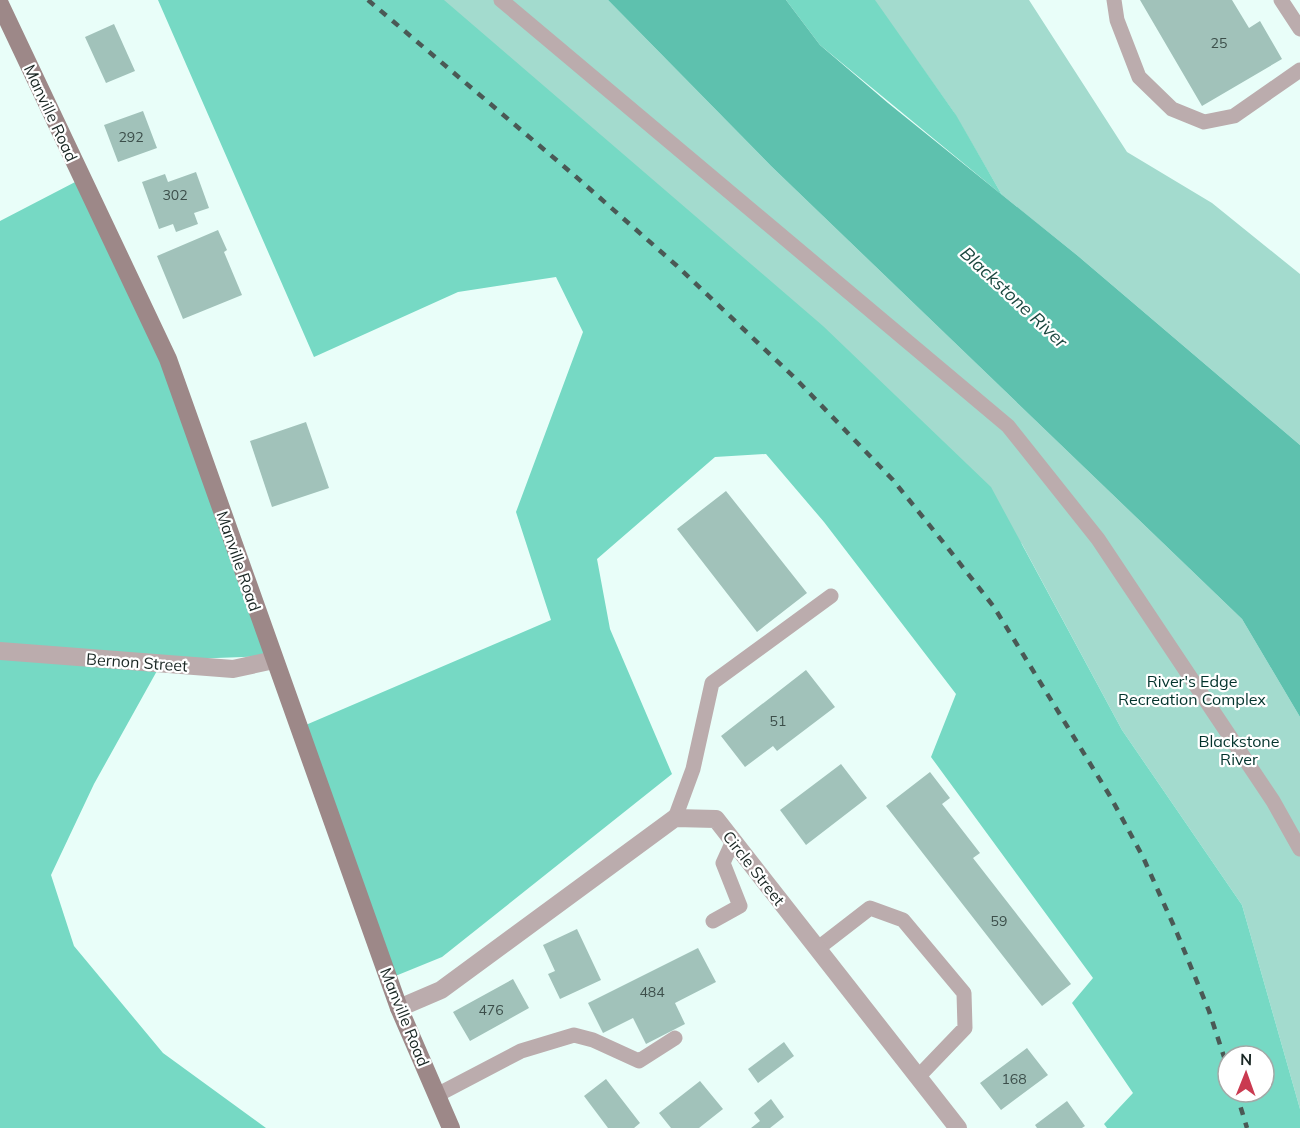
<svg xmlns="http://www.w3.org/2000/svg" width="1300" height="1128" viewBox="0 0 1300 1128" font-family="Mulish,sans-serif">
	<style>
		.green { fill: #a3dbce }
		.forest { fill: #76d9c4; fill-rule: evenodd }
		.water { fill: #5ec1ae }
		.building { fill: #a1c2ba }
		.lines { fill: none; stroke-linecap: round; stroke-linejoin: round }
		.service { stroke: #bbacad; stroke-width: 15 }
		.minor { stroke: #bbacad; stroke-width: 18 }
		.tertiary { stroke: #bbacad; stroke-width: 18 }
		.secondary { stroke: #9d8888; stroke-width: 18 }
		.rail { stroke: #4a5955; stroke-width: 4.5; stroke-dasharray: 8 8; stroke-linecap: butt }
		.labels { text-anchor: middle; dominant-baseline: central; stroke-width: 4.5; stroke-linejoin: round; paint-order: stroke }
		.number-label { font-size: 14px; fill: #3c4e4a }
		.street-label { font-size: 16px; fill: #1a2724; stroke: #fff }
		.park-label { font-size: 16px; fill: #02332c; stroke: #fff }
		.water-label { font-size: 18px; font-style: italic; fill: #1c4840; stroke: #fff }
	</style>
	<rect width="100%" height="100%" fill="#e9fef9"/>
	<path class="green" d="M 427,0 L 608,0 L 771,166 L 1242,619 L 1300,717 L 1300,1109 L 1242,905 L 1122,730 L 1022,544 Z
		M 874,0 L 1029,0 L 1127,152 L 1212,203 L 1300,274 L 1300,445 L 1078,256 L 1002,195 L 953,111 Z"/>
	<path class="forest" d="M 158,0 L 444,0 L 823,326 L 991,487 L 1122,730 L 1242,905 L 1300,1109 L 1300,1128 L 1107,1128 L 1104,1124 L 1133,1093 L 1072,1003 L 1093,978 L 931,757 L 956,694 L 824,522 L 766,454 L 715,457 L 597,559 L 610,629 L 672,774 L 442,957 L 388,979 L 294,730 L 551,620 L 516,512 L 583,332 L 556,277 L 458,292 L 314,357 ZM 1228,1056 L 1264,1056 L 1264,1092 L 1228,1092 Z
		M 786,0 L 875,0 L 956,115 L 1002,195 L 820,45 Z
		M 79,180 L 159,354 L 267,656 L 163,660 L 94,784 L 51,875 L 74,946 L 163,1053 L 266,1128 L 0,1128 L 0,221 Z"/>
	<path class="water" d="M 608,0 L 786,0 L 820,45 L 888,103 L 1078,256 L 1300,445 L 1300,717 L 1242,619 L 771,166 Z"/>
	<path class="building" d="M 1140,0 L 1232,0 L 1249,28 L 1260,21 L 1282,59 L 1202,106 Z
		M 114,24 L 135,71 L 106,83 L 85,37 Z
		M 143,111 L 157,148 L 118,162 L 104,125 Z
		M 196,172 L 209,208 L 194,213 L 198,224 L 176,232 L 173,224 L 159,229 L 142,182 L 165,174 L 168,182 Z
		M 218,230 L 227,250 L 224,252 L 242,295 L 183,319 L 157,256 Z
		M 306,422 L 329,488 L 272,507 L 250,441 Z
		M 726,491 L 807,593 L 757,632 L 677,529 Z
		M 806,670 L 835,707 L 777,751 L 773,746 L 745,767 L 721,736 Z
		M 841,764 L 867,798 L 806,845 L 780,810 Z
		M 930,772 L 950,798 L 942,804 L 980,853 L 973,858 L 1071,984 L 1042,1006 L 886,806 Z
		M 577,929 L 601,980 L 560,999 L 548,974 L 555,971 L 543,945 Z
		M 698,948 L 716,982 L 675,1003 L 685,1024 L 646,1044 L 633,1018 L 603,1033 L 588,1003 Z
		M 513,979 L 529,1008 L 470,1041 L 453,1012 Z
		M 784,1042 L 794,1056 L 758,1083 L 748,1069 Z
		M 1027,1048 L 1048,1075 L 1001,1110 L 980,1083 Z
		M 606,1079 L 640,1123 L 634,1128 L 608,1128 L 584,1096 Z
		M 700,1081 L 723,1109 L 699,1128 L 671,1128 L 659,1113 Z
		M 771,1099 L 784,1117 L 770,1128 L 751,1128 L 760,1121 L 754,1113 Z
		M 1067,1101 L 1085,1126 L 1082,1128 L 1037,1128 L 1035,1125 Z"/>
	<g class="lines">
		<path class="service" d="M 501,0 L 1008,426 L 1098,539 L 1273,801 L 1300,849
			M 1114,0 L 1117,20 L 1139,77 L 1172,109 L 1204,122 L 1234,116 L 1300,70
			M 1281,0 L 1300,29
			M 675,818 L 693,769 L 712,683 L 831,596
			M 713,921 L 740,906 L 723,863 L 733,841
			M 817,949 L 870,908 L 903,920 L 964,993 L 965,1028 L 918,1077
			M 437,1095 L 521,1051 L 574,1035 L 593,1040 L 639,1061 L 675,1038"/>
		<path class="minor" d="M 399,1008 L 441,990 L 675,818 L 716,819 L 958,1128"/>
		<path class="tertiary" d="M 0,651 L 233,669 L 274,660"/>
		<path class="secondary" d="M 0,4 L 168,359 L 399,1008 L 451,1128"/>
		<path class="rail" d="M 368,0 L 574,175 L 676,265 L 795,378 L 893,480 L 947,547 L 994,607 L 1110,796 L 1143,857 L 1177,933 L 1209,1011 L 1228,1069
			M 1236,1092 L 1247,1128"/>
	</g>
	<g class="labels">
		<g class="number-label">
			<text x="1219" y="43">25</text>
			<text x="131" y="137">292</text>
			<text x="175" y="195">302</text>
			<text x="778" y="721">51</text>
			<text x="999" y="921">59</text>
			<text x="652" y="992">484</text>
			<text x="491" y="1010">476</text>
			<text x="1014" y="1079">168</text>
		</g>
		<g class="street-label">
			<text transform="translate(51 113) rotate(65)">Manville Road</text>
			<text transform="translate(239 561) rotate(71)">Manville Road</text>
			<text transform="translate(137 662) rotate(4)">Bernon Street</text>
			<text transform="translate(754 868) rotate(52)">Circle Street</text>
			<text transform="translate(405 1017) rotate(68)">Manville Road</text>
		</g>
		<g class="park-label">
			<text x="1192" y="681">River's Edge<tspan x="1192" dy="18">Recreation Complex</tspan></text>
			<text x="1239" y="741">Blackstone<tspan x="1239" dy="18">River</tspan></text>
		</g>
		<g class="water-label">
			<text transform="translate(1014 297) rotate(43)">Blackstone River</text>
		</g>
	</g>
	<g transform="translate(1246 1074) rotate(1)"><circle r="28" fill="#ffffff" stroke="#a3a9a7" stroke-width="1.5"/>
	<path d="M0-4.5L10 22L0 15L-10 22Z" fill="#ca3a50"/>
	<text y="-9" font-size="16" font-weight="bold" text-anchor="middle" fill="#1a2724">N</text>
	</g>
</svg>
